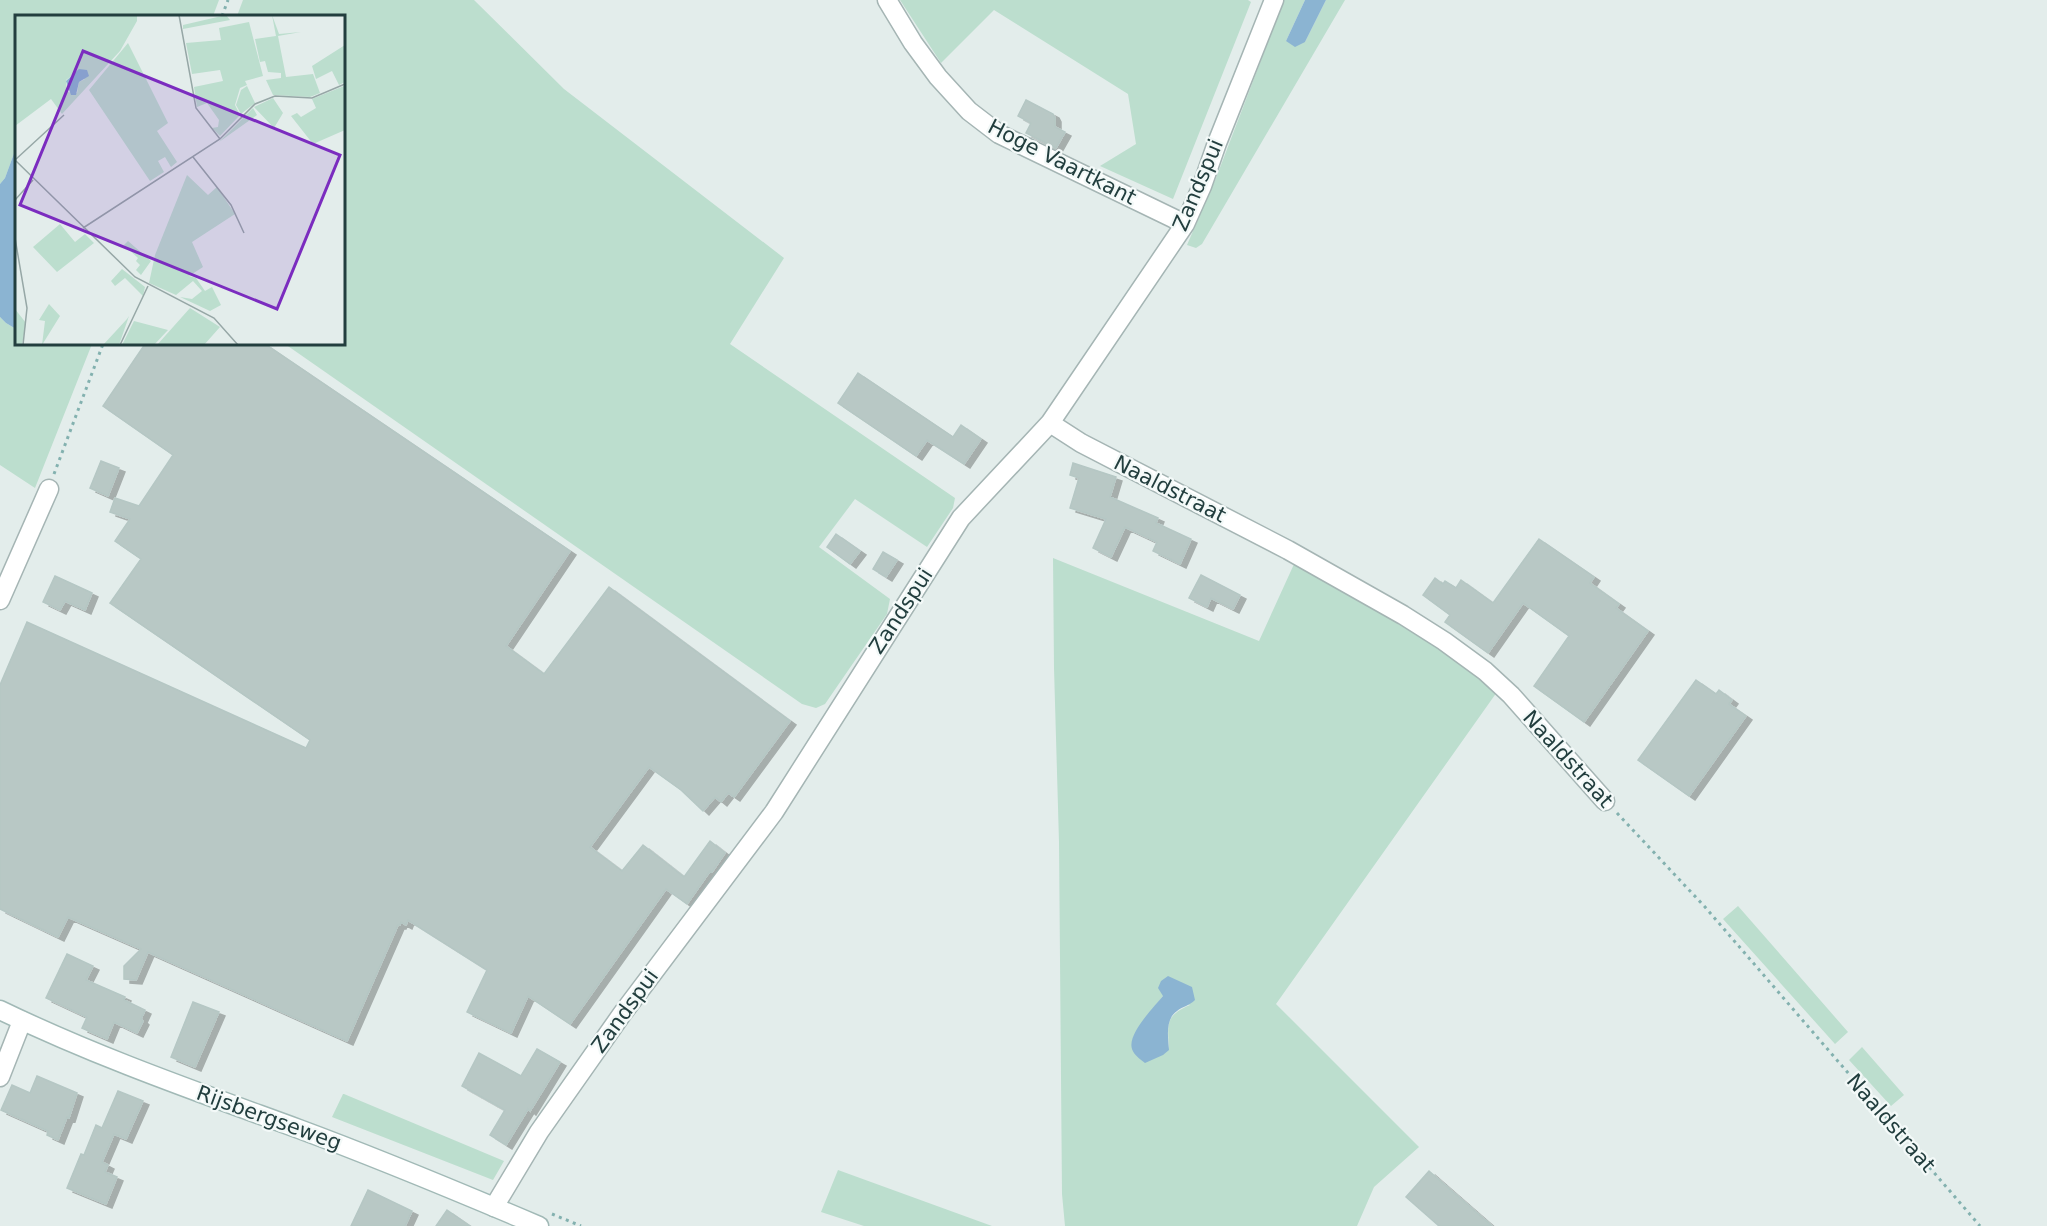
<svg xmlns="http://www.w3.org/2000/svg" width="2047" height="1226" viewBox="0 0 2047 1226" font-family="'DejaVu Sans',sans-serif">
	<style>
		.green { fill: #bcdece; fill-rule: evenodd }
		.water { fill: #8bb4d2 }
		.building { fill: #b8c8c5; stroke: #b5c7c4; stroke-width: 1.5; filter: url(#shadow) }
		.lines { fill: none; stroke-linecap: round; stroke-linejoin: round }
		.street-casing { stroke: #a5b5b4; stroke-width: 21 }
		.secondary-casing { stroke: #a1b9b6; stroke-width: 21 }
		.path { stroke: #83b1af; stroke-width: 3; stroke-dasharray: 3 4.5; stroke-linecap: butt }
		.street { stroke: #fff; stroke-width: 18 }
		.secondary { stroke: #fff; stroke-width: 18 }
		.labels { text-anchor: middle; dominant-baseline: central; stroke-width: 4.5; stroke-linejoin: round; paint-order: stroke }
		.street-label { font-size: 21px; fill: #223e3e; stroke: #f3f9f8 }
		.inset-road { fill: none; stroke: #96a7a6; stroke-width: 1.5 }
		.view { fill: #7b2cbf; fill-opacity: 0.15; stroke: #7b2cbf; stroke-width: 3 }
		.inset-edge { fill: none; stroke: #223e3e; stroke-width: 3 }
	</style>
	<defs>
		<filter id="shadow"><feDropShadow dx="6" dy="4" stdDeviation="0" flood-color="#0004"/></filter>
	</defs>
	<rect width="100%" height="100%" fill="#e3edeb"/>
	<path class="green" d="M 0,0 L 219,0 L 213,16 L 16,16 L 16,148 L 5,178 L 0,184 Z
		M 243,0 L 474,0 L 564,89 L 784,258 L 730,344 L 955,498 L 953,508 L 927,547 L 855,499 L 819,547 L 890,599 L 887,614 L 825,704 L 816,708 L 802,704 L 285,344 L 344,344 L 344,16 L 237,16 Z
		M 900,0 L 1248,0 L 1251,2 L 1173,199 L 1100,166 L 1136,144 L 1128,94 L 994,10 L 941,63 Z
		M 1284,0 L 1305,0 L 1286,41 L 1305,42 L 1326,0 L 1345,0 L 1202,244 L 1196,248 L 1187,245 L 1216,178 Z
		M 0,317 L 6,323 L 16,329 L 16,344 L 92,344 L 35,488 L 0,465 Z
		M 1053,558 L 1259,641 L 1295,562 C 1365,602 1436,639 1497,692 L 1276,1004 L 1419,1147 L 1374,1187 L 1357,1226 L 1065,1226 L 1062,1194 L 1059,842 L 1054,668 ZM 1163,996 L 1190,1005 C 1164,1016 1168,1025 1169,1050 L 1155,1006 Z
		M 1738,906 L 1848,1032 L 1835,1044 L 1723,919 Z
		M 1862,1047 L 1904,1095 L 1891,1106 L 1849,1060 Z
		M 343,1094 L 344,1094 L 504,1161 L 493,1180 L 332,1117 Z
		M 838,1170 L 992,1226 L 864,1226 L 821,1212 Z"/>
	<path class="water" d="M 1305,0 L 1326,0 L 1305,42 L 1295,47 L 1286,41 Z
		M 16,148 L 16,329 L 6,323 L 0,317 L 0,184 L 5,178 Z
		M 1168,976 L 1192,987 L 1195,1000 C 1189,1006 1183,1006 1177,1011 C 1165,1019 1168,1037 1169,1050 L 1163,1055 L 1145,1063 C 1140,1059 1134,1055 1132,1049 C 1127,1034 1154,1007 1163,996 L 1158,988 L 1161,981 Z"/>
	<path class="building" d="M 1026,100 L 1053,114 L 1055,118 L 1055,127 L 1065,132 L 1056,148 L 1026,133 L 1031,123 L 1018,116 Z
		M 145,344 L 265,344 L 570,551 L 506,646 L 544,674 L 609,587 L 790,721 L 734,797 L 728,793 L 721,802 L 715,797 L 703,811 L 681,790 L 649,767 L 590,847 L 622,871 L 643,845 L 684,877 L 710,841 L 725,853 L 712,872 L 710,871 L 687,904 L 666,889 L 570,1024 L 528,996 L 511,1033 L 467,1012 L 487,970 L 408,920 L 406,925 L 401,922 L 400,925 L 398,925 L 347,1041 L 148,952 L 136,980 L 124,979 L 124,966 L 141,949 L 68,917 L 58,937 L 0,909 L 0,685 L 27,622 L 306,748 L 310,740 L 110,603 L 141,559 L 115,541 L 130,519 L 110,512 L 115,498 L 139,506 L 173,455 L 103,406 Z
		M 858,373 L 953,437 L 961,425 L 981,439 L 964,464 L 927,440 L 916,456 L 838,403 Z
		M 101,461 L 119,468 L 108,496 L 90,488 Z
		M 1073,463 L 1116,477 L 1110,497 L 1158,518 L 1156,523 L 1191,539 L 1180,564 L 1153,551 L 1157,542 L 1125,527 L 1111,557 L 1093,548 L 1106,519 L 1070,508 L 1079,478 L 1070,475 Z
		M 836,534 L 860,551 L 850,564 L 827,547 Z
		M 1539,539 L 1594,577 L 1590,583 L 1619,604 L 1616,608 L 1648,631 L 1584,722 L 1534,686 L 1569,636 L 1523,603 L 1488,653 L 1445,622 L 1450,615 L 1423,595 L 1435,578 L 1443,584 L 1445,581 L 1456,588 L 1461,580 L 1493,603 Z
		M 883,552 L 897,560 L 886,577 L 873,569 Z
		M 1201,575 L 1240,595 L 1233,609 L 1211,598 L 1207,607 L 1189,598 Z
		M 55,576 L 92,593 L 85,610 L 65,601 L 60,610 L 43,602 Z
		M 1696,680 L 1716,694 L 1719,690 L 1732,700 L 1729,704 L 1746,716 L 1689,796 L 1638,760 Z
		M 67,954 L 93,966 L 86,980 L 125,997 L 124,1000 L 145,1010 L 141,1019 L 143,1021 L 137,1033 L 114,1022 L 107,1039 L 82,1028 L 87,1017 L 46,998 Z
		M 193,1002 L 219,1012 L 195,1067 L 171,1057 Z
		M 537,1049 L 560,1062 L 530,1111 L 528,1109 L 506,1145 L 490,1135 L 505,1110 L 462,1086 L 479,1053 L 521,1076 Z
		M 37,1076 L 77,1093 L 69,1118 L 67,1117 L 58,1140 L 47,1135 L 48,1131 L 1,1110 L 12,1085 L 30,1093 Z
		M 118,1091 L 143,1101 L 126,1139 L 114,1134 L 102,1162 L 108,1165 L 105,1172 L 117,1177 L 106,1204 L 67,1188 L 81,1154 L 84,1155 L 96,1125 L 102,1128 Z
		M 1429,1171 L 1492,1226 L 1439,1226 L 1406,1197 Z
		M 368,1190 L 412,1211 L 405,1226 L 351,1226 Z
		M 447,1210 L 470,1226 L 436,1226 Z"/>
	<g class="lines">
		<g class="street-casing">
			<path id="street" d="M 887,0 L 913,43 L 938,77 L 969,111 L 999,134 L 1185,224
				M 1050,423 L 1081,443 L 1288,550 L 1403,615 L 1444,641 L 1485,671 L 1511,695 L 1605,801
				M 0,600 L 49,489
				M 0,1077 L 22,1021
				M 494,1207 L 539,1132 L 622,1014 L 774,812 L 961,518 L 1050,423 L 1185,224 L 1202,186 L 1217,143 L 1274,0"/>
		</g>
		<g class="secondary-casing">
			<path id="secondary" d="M 0,1010 C 97,1057 198,1092 299,1129 C 380,1159 459,1192 539,1226"/>
		</g>
		<path class="path" d="M 222,16 L 228,0
			M 54,474 L 103,344
			M 1617,813 L 1705,907 L 1980,1226
			M 552,1214 L 581,1226"/>
		<use href="#street" class="street"/>
		<use href="#secondary" class="secondary"/>
	</g>
	<g class="labels">
		<g class="street-label">
			<text transform="translate(1062 162) rotate(27)">Hoge Vaartkant</text>
			<text transform="translate(1198 185) rotate(-67)">Zandspui</text>
			<text transform="translate(1170 489) rotate(27)">Naaldstraat</text>
			<text transform="translate(901 611) rotate(-57)">Zandspui</text>
			<text transform="translate(1568 759) rotate(48)">Naaldstraat</text>
			<text transform="translate(625 1011) rotate(-54)">Zandspui</text>
			<text transform="translate(269 1118) rotate(20)">Rijsbergseweg</text>
			<text transform="translate(1891 1123) rotate(49)">Naaldstraat</text>
		</g>
	</g>
	<g transform="translate(15 15)">
		<rect width="330" height="330" fill="#e3edeb"/>
		<path d="M 0,0 L 122,0 L 122,6 L 105,36 L 47,99 L 36,84 L 0,111 ZM 59,59 L 70,64 L 64,67 L 62,78 L 52,77 L 51,65 ZM 211,0 L 215,5 L 168,14 L 168,10 ZM 257,0 L 264,19 L 286,17 L 263,21 L 271,62 L 298,59 L 305,78 L 295,82 L 258,80 L 251,65 L 266,63 L 266,58 L 253,57 L 250,46 L 245,47 L 240,24 L 261,21 ZM 234,7 L 248,61 L 230,66 L 232,70 L 225,73 L 220,90 L 225,100 L 205,121 L 197,113 L 203,112 L 204,105 L 192,88 L 182,92 L 179,72 L 208,66 L 205,55 L 177,59 L 171,28 L 206,25 L 204,13 ZM 113,28 L 153,108 L 142,116 L 162,147 L 156,152 L 150,142 L 143,146 L 149,157 L 135,166 L 74,75 ZM 330,30 L 330,67 L 324,70 L 317,56 L 301,64 L 297,51 ZM 232,71 L 240,88 L 226,99 L 221,90 L 226,75 ZM 329,71 L 330,115 L 298,129 L 276,101 L 282,98 L 286,102 L 301,93 L 297,84 ZM 258,83 L 268,98 L 259,113 L 239,92 ZM 238,93 L 242,100 L 204,127 ZM 172,160 L 193,180 L 202,172 L 220,199 L 177,227 L 188,252 L 174,261 L 181,263 L 190,276 L 197,272 L 206,290 L 195,296 L 165,282 L 177,284 L 187,276 L 178,266 L 161,280 L 134,268 L 140,240 ZM 45,209 L 60,227 L 70,219 L 79,228 L 42,257 L 18,232 ZM 113,226 L 136,246 L 126,260 L 121,255 L 125,250 L 121,246 L 123,243 L 109,230 ZM 107,254 L 130,272 L 128,281 L 110,263 L 100,271 L 96,266 ZM 34,289 L 45,301 L 27,330 L 30,306 L 24,305 ZM 175,293 L 205,312 L 189,330 L 142,330 ZM 0,294 L 11,308 L 7,330 L 0,330 ZM 114,301 L 104,330 L 88,330 L 112,304 ZM 119,306 L 153,315 L 139,330 L 107,330 Z" fill="#bcdece" fill-rule="evenodd"/>
		<path d="M 64,54 L 72,55 L 74,61 L 64,67 L 61,80 L 56,80 L 51,66 Z" fill="#8bb4d2"/>
		<path class="inset-road" d="M 164,0 L 181,93 L 205,124M 178,142 L 216,190 L 229,218M 0,145 L 49,100M 0,145 L 120,262 L 199,303 L 223,330M 0,185 L 18,165M 68,213 L 205,124 L 240,89 L 260,81 L 297,83 L 330,69M 0,223 L 12,293 L 8,330M 105,330 L 133,271"/>
		<path class="view" d="M 68,36 L 325,140 L 262,294 L 5,190 Z"/>
		<rect width="330" height="330" class="inset-edge"/>
	</g>
</svg>
